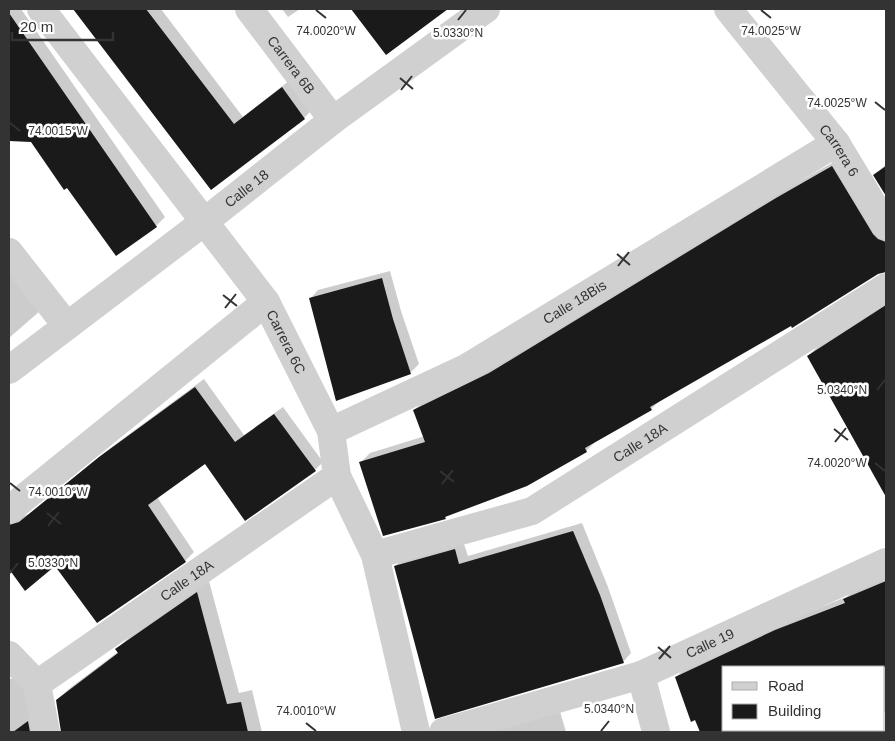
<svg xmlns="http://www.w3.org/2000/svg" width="895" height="741" viewBox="0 0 895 741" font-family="Arial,sans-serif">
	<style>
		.shadow { fill: #0003 }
		.building { fill: #1a1a1a }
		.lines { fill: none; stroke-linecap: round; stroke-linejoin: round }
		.street { stroke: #d0d0d0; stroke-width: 28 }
		.ticks { fill: none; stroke: #333; stroke-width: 2 }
		.labels { text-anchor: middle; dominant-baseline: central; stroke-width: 5; stroke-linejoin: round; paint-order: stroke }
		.street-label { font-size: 14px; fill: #333; stroke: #fff }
		.ticks-label { font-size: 12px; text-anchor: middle; fill: #333; stroke: #fff; stroke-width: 5; stroke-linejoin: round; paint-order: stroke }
	</style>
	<rect width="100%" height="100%" fill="#fff"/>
	<path class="shadow" d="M 9,9 L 21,9 L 165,217 L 156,226 L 31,141 L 9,140 Z
		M 74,9 L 161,9 L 243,117 L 290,80 L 313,109 L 304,118 L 211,189 Z
		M 282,9 L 300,9 L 288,17 Z
		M 353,9 L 435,9 L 438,13 L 387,54 Z
		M 841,158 L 886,230 L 886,270 L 877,273 L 660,401 L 651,409 L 595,442 L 586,451 L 449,514 L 445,518 L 361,462 L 370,453 L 425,436 L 414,410 L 423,402 L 499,364 L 786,189 Z
		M 886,164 L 886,194 L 875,175 Z
		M 9,270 L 40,311 L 9,338 Z
		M 390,271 L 401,311 L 419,364 L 411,372 L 336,399 L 310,299 L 318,290 Z
		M 886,303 L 886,494 L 808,356 L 817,347 Z
		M 204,379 L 244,435 L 283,407 L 323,462 L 315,470 L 205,462 L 157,497 L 194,552 L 185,561 L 97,622 L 55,564 L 25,589 L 9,567 L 9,521 L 29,514 L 109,449 Z
		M 582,523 L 608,587 L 631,653 L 623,662 L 395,566 L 404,558 L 463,541 L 468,556 Z
		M 886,576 L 886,711 L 884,712 L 884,667 L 724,667 L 724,730 L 836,730 L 830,732 L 701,732 L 676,677 L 685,668 L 785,622 L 846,597 L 854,590 Z
		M 209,581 L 239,693 L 252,690 L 262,732 L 62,732 L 57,700 L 70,688 L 119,651 L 117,649 L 129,637 Z
		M 25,676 L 49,732 L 9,732 L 9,679 Z
		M 559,708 L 566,732 L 471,732 Z"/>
	<path class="building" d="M 73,9 L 146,9 L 234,124 L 282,87 L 305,119 L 211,190 Z
		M 351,9 L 448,9 L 386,55 Z
		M 9,13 L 157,227 L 116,256 L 67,188 L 64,190 L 31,142 L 9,141 Z
		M 832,166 L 873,234 L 878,239 L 886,242 L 886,272 L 878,274 L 792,328 L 791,326 L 650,407 L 652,410 L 585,448 L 587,452 L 527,486 L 445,517 L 446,519 L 383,536 L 359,462 L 425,442 L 413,410 L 489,373 L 776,198 Z
		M 886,166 L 886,196 L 873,175 Z
		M 382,278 L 393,319 L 411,374 L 336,401 L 309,298 Z
		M 886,305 L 886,497 L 807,356 Z
		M 195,387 L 235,442 L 274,414 L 316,471 L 245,521 L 205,464 L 148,505 L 186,562 L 97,623 L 55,566 L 25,591 L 9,569 L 9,525 L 19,522 L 99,457 Z
		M 573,531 L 600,595 L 624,663 L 435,719 L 394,566 L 455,549 L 459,564 Z
		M 886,581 L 886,667 L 724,667 L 724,732 L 700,732 L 695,720 L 691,722 L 675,677 L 775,630 L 845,603 L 843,599 Z
		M 197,592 L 227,704 L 241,702 L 248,732 L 61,732 L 56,700 L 118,653 L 115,649 Z
		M 28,721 L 30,732 L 13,732 Z"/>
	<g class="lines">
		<g class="street">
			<path id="s1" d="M 41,9 L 266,302 L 331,431 L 337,476 L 375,555 L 416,732"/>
			<path id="s2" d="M 249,9 L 333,120"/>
			<path id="s3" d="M 728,9 L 836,143 L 886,226"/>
			<path d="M 9,252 L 67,326"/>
			<path id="s4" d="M 9,370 L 204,222 L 333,120 L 486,9"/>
			<path id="s5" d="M 331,431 L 466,368 L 836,143"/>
			<path d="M 9,510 L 266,302"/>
			<path id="s6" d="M 375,555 L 532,511 L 886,287"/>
			<path d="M 9,655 L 37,684 L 46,732"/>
			<path d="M 641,675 L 656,732"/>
			<path id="s7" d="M 37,684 L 337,476"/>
			<path id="s8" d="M 443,732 L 641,675 L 886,562"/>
			<path d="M 863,732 L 870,730"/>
		</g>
	</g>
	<path class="ticks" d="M 316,10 L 326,18M 761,10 L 771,18M 458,20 L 466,10M 400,78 L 413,89M 401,90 L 412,76M 875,102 L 885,110M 10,123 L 20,131M 617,254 L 630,265M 618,266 L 629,252M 223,295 L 237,306M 225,308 L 236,294M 877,390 L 885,380M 834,429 L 848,440M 835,442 L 846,428M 875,463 L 885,471M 440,471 L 454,482M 10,483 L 20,491M 442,484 L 453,470M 47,513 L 61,524M 48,526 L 59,512M 10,573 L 18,563M 658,647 L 671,658M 659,659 L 670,646M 306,723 L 316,731M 601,731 L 609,721"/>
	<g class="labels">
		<g class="street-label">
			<text stroke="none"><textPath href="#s2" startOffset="70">Carrera 6B</textPath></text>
			<text stroke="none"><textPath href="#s3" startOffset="180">Carrera 6</textPath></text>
			<text stroke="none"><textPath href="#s4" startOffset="299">Calle 18</textPath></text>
			<text stroke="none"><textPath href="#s5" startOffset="276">Calle 18Bis</textPath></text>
			<text stroke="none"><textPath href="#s1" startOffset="414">Carrera 6C</textPath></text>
			<text stroke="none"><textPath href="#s6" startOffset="291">Calle 18A</textPath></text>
			<text stroke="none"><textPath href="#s7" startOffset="182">Calle 18A</textPath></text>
			<text stroke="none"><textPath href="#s8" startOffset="282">Calle 19</textPath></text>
		</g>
	</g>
	<g class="ticks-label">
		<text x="326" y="35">74.0020°W</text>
		<text x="771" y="35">74.0025°W</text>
		<text x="458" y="37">5.0330°N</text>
		<text x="837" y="107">74.0025°W</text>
		<text x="58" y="135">74.0015°W</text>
		<text x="842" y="394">5.0340°N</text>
		<text x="837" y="467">74.0020°W</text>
		<text x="58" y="496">74.0010°W</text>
		<text x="53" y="567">5.0330°N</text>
		<text x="609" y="713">5.0340°N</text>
		<text x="306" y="715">74.0010°W</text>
	</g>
	<rect width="895" height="741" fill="none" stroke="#333333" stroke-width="20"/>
	<rect x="722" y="666" width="162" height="65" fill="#ffffff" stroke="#adadad"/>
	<rect x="732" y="682" width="25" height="8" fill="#d0d0d0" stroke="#adadad"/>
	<text x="768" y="691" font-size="15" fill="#333333">Road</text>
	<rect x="732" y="704" width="25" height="15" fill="#1a1a1a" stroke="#adadad"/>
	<text x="768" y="716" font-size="15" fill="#333333">Building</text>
	<path d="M12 32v8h101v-8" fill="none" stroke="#333333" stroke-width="2.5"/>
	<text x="20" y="32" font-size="15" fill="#333333" stroke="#ffffff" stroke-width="4" paint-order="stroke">20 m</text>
</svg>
